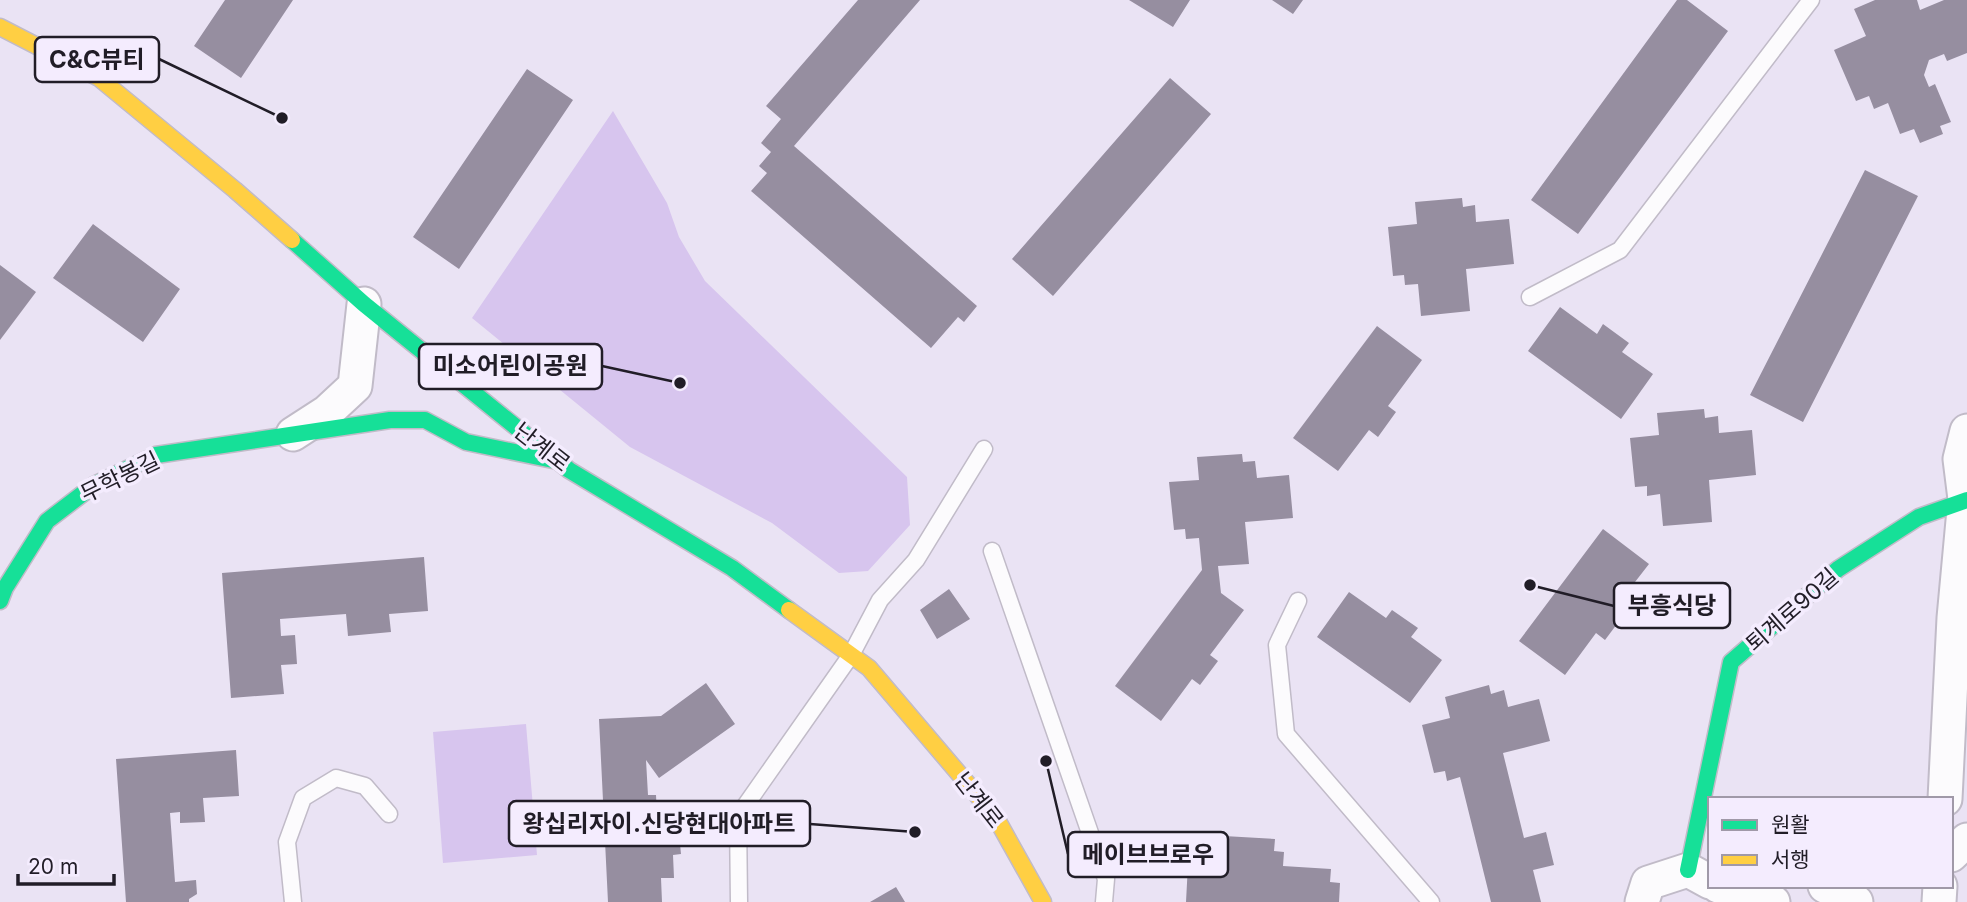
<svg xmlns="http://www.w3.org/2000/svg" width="1967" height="902" viewBox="0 0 1967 902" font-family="Inter,'Noto Sans KR',sans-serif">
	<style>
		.green { fill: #d7c5ee }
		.building { fill: #968ea0 }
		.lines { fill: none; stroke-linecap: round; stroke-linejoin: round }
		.lane-casing { stroke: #c1bbc8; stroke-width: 19 }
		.street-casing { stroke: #c1bbc8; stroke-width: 37 }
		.fast-casing { stroke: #c1bbc8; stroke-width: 19 }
		.slow-casing { stroke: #c1bbc8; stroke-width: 19 }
		.lane { stroke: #fcfbfd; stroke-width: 16 }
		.street { stroke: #fcfbfd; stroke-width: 33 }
		.fast { stroke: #16e098; stroke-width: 16 }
		.slow { stroke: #ffcf43; stroke-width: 16 }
		.labels { text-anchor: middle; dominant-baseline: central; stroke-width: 7; stroke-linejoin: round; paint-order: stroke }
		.street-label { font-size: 23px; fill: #211d27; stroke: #f4ecfe }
		.leader { fill: none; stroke: #211d27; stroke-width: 2.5 }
		.callout-dot { fill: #211d27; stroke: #f4ecfe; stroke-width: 2.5 }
		.callout { fill: #f4ecfe; stroke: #211d27; stroke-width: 2.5 }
		.callout-label { font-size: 24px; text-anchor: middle; font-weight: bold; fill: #211d27 }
	</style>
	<rect width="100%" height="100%" fill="#eae3f4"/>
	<path class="green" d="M 613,111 L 667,203 L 679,237 L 705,281 L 907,477 L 910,525 L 868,571 L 839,573 L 772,523 L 630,447 L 472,318 Z
		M 526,724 L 537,855 L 443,863 L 433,732 Z"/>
	<path class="building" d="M 225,0 L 293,0 L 241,78 L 194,46 Z
		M 858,0 L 920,0 L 794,146 L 977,306 L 964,322 L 958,317 L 931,348 L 751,191 L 767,173 L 759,166 L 771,152 L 761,143 L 781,119 L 766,106 Z
		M 1129,0 L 1190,0 L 1173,27 Z
		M 1272,0 L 1303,0 L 1293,14 Z
		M 1677,0 L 1687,0 L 1728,31 L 1578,234 L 1531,200 Z
		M 1875,0 L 1917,0 L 1920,10 L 1944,0 L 1967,0 L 1967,53 L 1947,61 L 1944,54 L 1929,60 L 1924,75 L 1929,87 L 1935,84 L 1951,122 L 1940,126 L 1943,134 L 1920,143 L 1914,129 L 1900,134 L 1888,103 L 1874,109 L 1869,96 L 1856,101 L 1834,50 L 1866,36 L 1854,9 Z
		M 527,69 L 573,100 L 459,269 L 413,237 Z
		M 1170,78 L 1211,114 L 1053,296 L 1012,259 Z
		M 1865,170 L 1918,196 L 1803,422 L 1750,395 Z
		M 1462,198 L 1463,207 L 1475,205 L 1476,222 L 1509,219 L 1514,264 L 1466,269 L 1470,311 L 1421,316 L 1418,284 L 1405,285 L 1404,275 L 1393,276 L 1388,227 L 1417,224 L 1415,202 Z
		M 93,224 L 180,289 L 143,342 L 53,278 Z
		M 0,265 L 36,292 L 0,340 Z
		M 1560,307 L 1597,334 L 1603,324 L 1629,343 L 1622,352 L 1653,374 L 1621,419 L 1528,351 Z
		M 1377,326 L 1422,360 L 1388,406 L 1396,412 L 1378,437 L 1369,430 L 1338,471 L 1293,438 Z
		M 1704,409 L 1705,418 L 1718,416 L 1719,433 L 1752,430 L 1756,475 L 1709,480 L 1712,522 L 1663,526 L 1660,494 L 1647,496 L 1647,486 L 1635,487 L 1630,438 L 1659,435 L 1657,413 Z
		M 1242,454 L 1243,462 L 1255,461 L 1257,478 L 1289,475 L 1293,518 L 1245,522 L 1249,564 L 1218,566 L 1221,593 L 1244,610 L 1210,655 L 1218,661 L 1200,685 L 1192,679 L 1161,721 L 1115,686 L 1202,570 L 1199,538 L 1186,539 L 1185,529 L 1174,530 L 1169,482 L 1199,480 L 1197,457 Z
		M 1603,529 L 1649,564 L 1614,609 L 1623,616 L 1605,640 L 1596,633 L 1565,675 L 1519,641 Z
		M 424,557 L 428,611 L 389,614 L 391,632 L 348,636 L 346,614 L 280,619 L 281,636 L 295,635 L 297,664 L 281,665 L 284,694 L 231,698 L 222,573 Z
		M 949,589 L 970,619 L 937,639 L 920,610 Z
		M 1349,592 L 1386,618 L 1392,610 L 1418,628 L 1411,637 L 1442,660 L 1410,703 L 1317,637 Z
		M 706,683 L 735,724 L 659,778 L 646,760 L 648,795 L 656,795 L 658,836 L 679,834 L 681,854 L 673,855 L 674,878 L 661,878 L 662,902 L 608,902 L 599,719 L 661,716 Z
		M 1489,685 L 1491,694 L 1504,690 L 1508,707 L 1539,699 L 1550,741 L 1503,753 L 1524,838 L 1546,832 L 1554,865 L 1533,870 L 1541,902 L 1491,902 L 1460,777 L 1447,781 L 1445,771 L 1434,773 L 1422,725 L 1450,718 L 1445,697 Z
		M 236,750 L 239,796 L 203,798 L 205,822 L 180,823 L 180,812 L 170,813 L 175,882 L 196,880 L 197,894 L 189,899 L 189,902 L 126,902 L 116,759 Z
		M 1224,836 L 1275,839 L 1274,851 L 1284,852 L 1283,866 L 1331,869 L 1330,882 L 1340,883 L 1339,902 L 1186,902 L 1188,864 L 1222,867 Z
		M 896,887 L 905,902 L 870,902 Z"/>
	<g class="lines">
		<g class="lane-casing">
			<path id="lane" d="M 1530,297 L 1620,250 L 1811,0
				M 992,551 L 1106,879 L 1104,902
				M 1298,601 L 1277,645 L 1286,734 L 1431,902
				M 293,902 L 287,842 L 303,798 L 336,778 L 365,786 L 389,814
				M 739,902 L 738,816 L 851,655 L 880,600 L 916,560 L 984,449"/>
		</g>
		<g class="street-casing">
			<path id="street" d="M 293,434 L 327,412 L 355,386 L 364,304
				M 1945,799 L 1954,618 L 1965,499 L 1960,459 L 1967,431
				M 1951,855 L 1967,840
				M 1718,886 L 1773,902
				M 1825,886 L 1856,902
				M 1642,902 L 1648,883 L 1688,870 L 1710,882
				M 1939,902 L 1940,886"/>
		</g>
		<g class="fast-casing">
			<path id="fast" d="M 292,240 L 364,304 L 569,470 L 732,568 L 789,610
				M 0,601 L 5,588 L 47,521 L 94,485 L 156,455 L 390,420 L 425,420 L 466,442 L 553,460
				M 1688,870 L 1731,662 L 1838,569 L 1919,517 L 1967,500"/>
		</g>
		<g class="slow-casing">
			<path id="slow" d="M 0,27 L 99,78 L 235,190 L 292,240
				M 789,610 L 869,668 L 995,816 L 1043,902"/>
		</g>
		<use href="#lane" class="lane"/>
		<use href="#street" class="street"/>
		<use href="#fast" class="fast"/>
		<use href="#slow" class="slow"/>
	</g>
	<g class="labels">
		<g class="street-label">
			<text transform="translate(542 447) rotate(38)">난계로</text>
			<text transform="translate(120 477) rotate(-26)">무학봉길</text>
			<text transform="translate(1792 610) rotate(-41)">퇴계로90길</text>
			<text transform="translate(979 800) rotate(52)">난계로</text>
		</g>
	</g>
	<path class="leader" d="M282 118L159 59M680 383L602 366M1530 585L1614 606M915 832L810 824M1046 761L1068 854"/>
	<g class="callout-dot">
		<circle cx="282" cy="118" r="7"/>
		<circle cx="680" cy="383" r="7"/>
		<circle cx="1530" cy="585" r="7"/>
		<circle cx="915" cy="832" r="7"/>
		<circle cx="1046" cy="761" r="7"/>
	</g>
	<g class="callout">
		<rect x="35" y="37" width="124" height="45" rx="7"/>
		<rect x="419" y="344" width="183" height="45" rx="7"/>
		<rect x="1614" y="583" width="116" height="45" rx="7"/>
		<rect x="509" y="801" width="301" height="45" rx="7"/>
		<rect x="1068" y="832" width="160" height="45" rx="7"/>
	</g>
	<g class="callout-label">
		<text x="97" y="68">C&amp;C뷰티</text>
		<text x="510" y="374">미소어린이공원</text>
		<text x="1672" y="614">부흥식당</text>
		<text x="659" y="832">왕십리자이.신당현대아파트</text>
		<text x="1148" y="863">메이브브로우</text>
	</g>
	<rect x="1708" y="797" width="245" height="91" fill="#f4ecfe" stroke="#a099a8" stroke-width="2"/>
	<rect x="1722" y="820" width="35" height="10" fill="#16e098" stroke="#a099a8" stroke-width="2"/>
	<text x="1771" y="832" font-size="21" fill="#211d27">원활</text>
	<rect x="1722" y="855" width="35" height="10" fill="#ffcf43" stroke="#a099a8" stroke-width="2"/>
	<text x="1771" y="867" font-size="21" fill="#211d27">서행</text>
	<path d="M18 874v10h96v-10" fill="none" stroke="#211d27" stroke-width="3.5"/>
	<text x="28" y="874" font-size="21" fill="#211d27" stroke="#f4ecfe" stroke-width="5" paint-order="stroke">20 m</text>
</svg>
